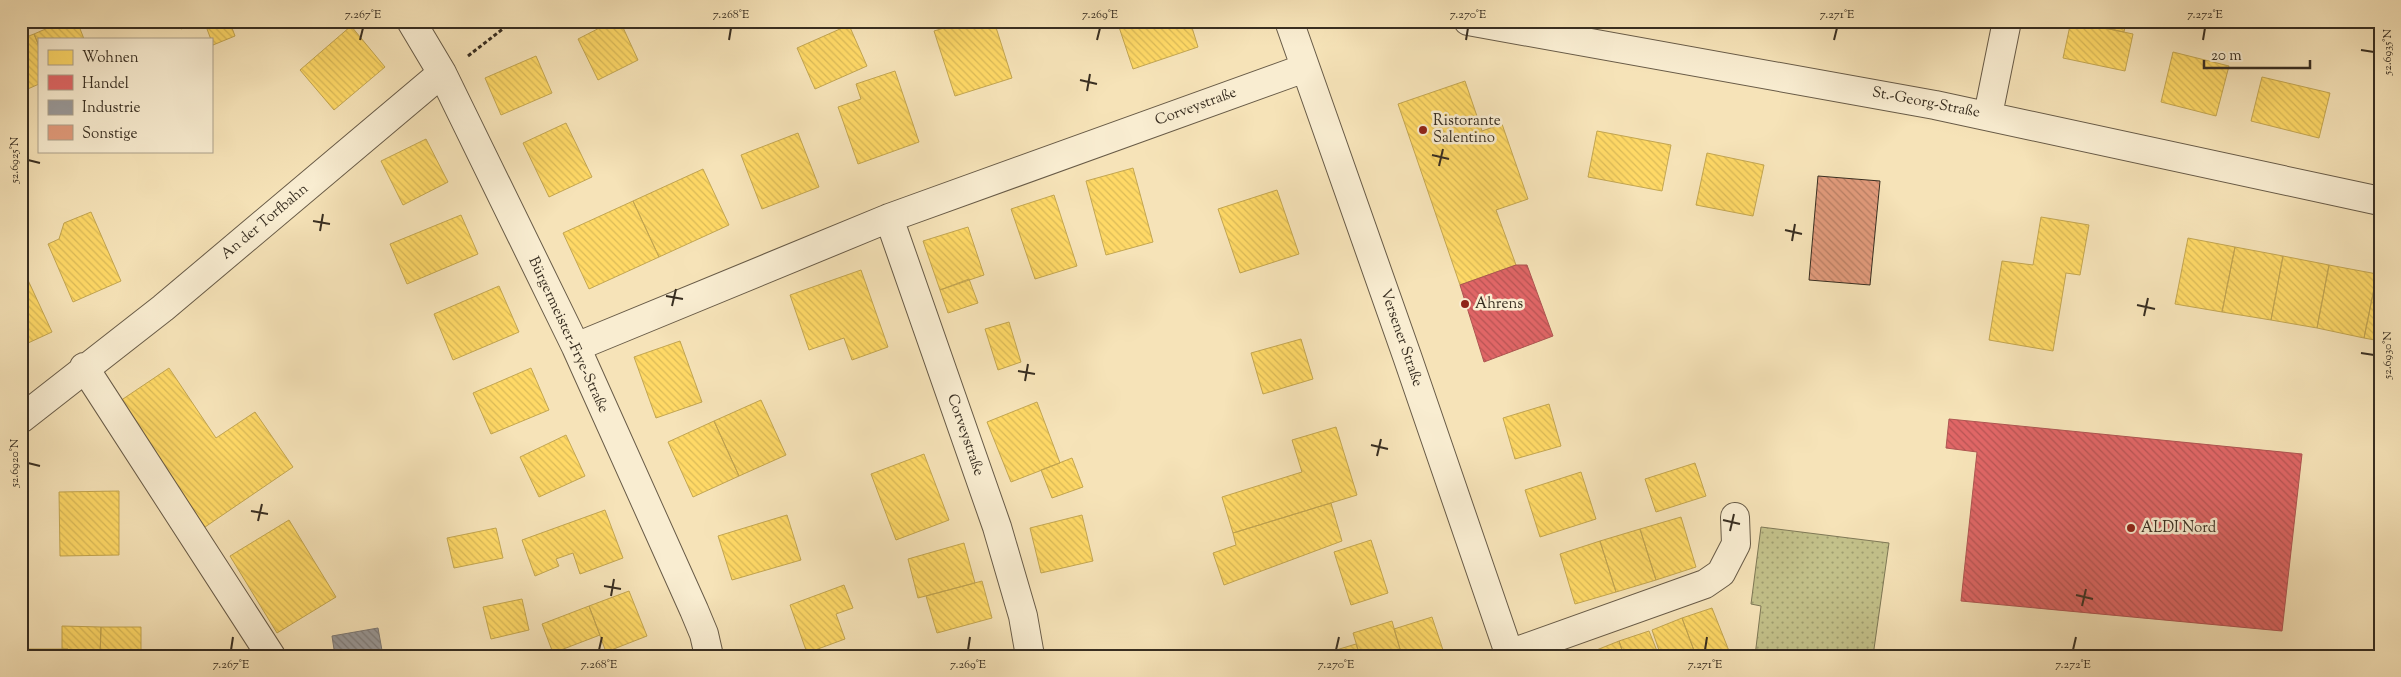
<svg xmlns="http://www.w3.org/2000/svg" width="2401" height="677" viewBox="0 0 2401 677" font-family="'Sorts Mill Goudy',serif">
	<style>
		.grass { fill: url(#grass-dots); stroke: #7e7856 }
		.homes { fill: url(#homes-back-hatch); stroke: #c3a651 }
		.shops { fill: url(#shops-back-hatch); stroke: #ae5551 }
		.industry { fill: url(#industry-back-hatch); stroke: #7c7975 }
		.building { fill: url(#building-back-hatch); stroke: #382e21 }
		.lines { fill: none; stroke-linecap: round; stroke-linejoin: round }
		.minor-casing { stroke: #685b47; stroke-width: 30 }
		.path { stroke: #382e21; stroke-width: 3; stroke-dasharray: 4 2.5; stroke-linecap: butt }
		.minor { stroke: #f9edd1; stroke-width: 28 }
		.ticks { fill: none; stroke: #382e21; stroke-width: 2 }
		.poi-dot { fill: #8f2418; stroke: #f9edd1; stroke-width: 2 }
		.labels { text-anchor: middle; dominant-baseline: central; stroke-width: 5; stroke-linejoin: round; paint-order: stroke }
		.street-label { font-size: 15px; fill: #382e21; stroke: #f9edd1 }
		.poi-label { font-size: 15px; fill: #382e21; stroke: #f9edd1; text-anchor: start }
		.neatline { fill: none; stroke: #382e21; stroke-width: 2 }
		.ticks-label { font-size: 12px; text-anchor: middle; fill: #382e21 }
	</style>
	<defs>
		<pattern id="grass-dots" width="8" height="8" patternUnits="userSpaceOnUse" patternTransform="scale(1.25)"><rect width="8" height="8" fill="#c3c18a"/><path d="M2 2h.1M6 6h.1" fill="none" stroke="#9f9d70" stroke-width="1.8" stroke-linecap="round"/></pattern>
		<pattern id="homes-back-hatch" width="6" height="6" patternUnits="userSpaceOnUse" patternTransform="scale(1.25)"><rect width="6" height="6" fill="#ffd966"/><path d="M-1 5l2 2M0 0l6 6M5-1l2 2" fill="none" stroke="#dbbb58"/></pattern>
		<pattern id="shops-back-hatch" width="6" height="6" patternUnits="userSpaceOnUse" patternTransform="scale(1.25)"><rect width="6" height="6" fill="#e06666"/><path d="M-1 5l2 2M0 0l6 6M5-1l2 2" fill="none" stroke="#b75454"/></pattern>
		<pattern id="industry-back-hatch" width="6" height="6" patternUnits="userSpaceOnUse" patternTransform="scale(1.25)"><rect width="6" height="6" fill="#999"/><path d="M-1 5l2 2M0 0l6 6M5-1l2 2" fill="none" stroke="#7e7d7c"/></pattern>
		<pattern id="building-back-hatch" width="6" height="6" patternUnits="userSpaceOnUse" patternTransform="scale(1.25)"><rect width="6" height="6" fill="#e29b7c"/><path d="M-1 5l2 2M0 0l6 6M5-1l2 2" fill="none" stroke="#b87f65"/></pattern>
	</defs>
	<rect width="100%" height="100%" fill="#f6e3b8"/>
	<filter id="stains"><feTurbulence type="fractalNoise" baseFrequency=".004" numOctaves="4"/><feColorMatrix values="0 0 0 0 .2 0 0 0 0 .09 0 0 0 0 .02 0 0 0 .5 -.17"/></filter>
	<radialGradient id="worn" r=".72"><stop offset=".6" stop-color="#630" stop-opacity="0"/><stop offset="1" stop-color="#630" stop-opacity=".3"/></radialGradient>
	<path class="grass" d="M 1761,527 L 1889,543 L 1873,656 L 1755,656 L 1761,606 L 1751,604 Z"/>
	<path class="homes" d="M 64,21 L 77,21 L 84,39 L 39,39 L 39,46 L 34,34 Z
		M 178,21 L 199,21 L 181,29 Z
		M 204,21 L 243,21 L 243,23 L 232,28 L 235,36 L 213,45 Z
		M 613,21 L 620,21 L 638,60 L 598,80 L 578,39 Z
		M 967,21 L 994,21 L 1012,78 L 955,96 L 934,31 Z
		M 1117,21 L 1190,21 L 1198,47 L 1133,69 Z
		M 2071,21 L 2133,34 L 2125,71 L 2063,58 Z
		M 2071,21 L 2126,21 L 2124,32 Z
		M 849,25 L 867,66 L 815,89 L 797,48 Z
		M 351,26 L 385,67 L 334,110 L 300,70 Z
		M 34,34 L 39,46 L 39,84 L 21,92 L 21,39 Z
		M 2173,52 L 2229,66 L 2216,116 L 2161,102 Z
		M 536,56 L 552,93 L 501,115 L 485,78 Z
		M 895,71 L 919,142 L 858,164 L 838,107 L 861,99 L 856,84 Z
		M 2262,77 L 2330,93 L 2319,138 L 2251,121 Z
		M 1465,81 L 1482,131 L 1502,124 L 1528,199 L 1496,210 L 1516,265 L 1460,285 L 1398,104 Z
		M 566,123 L 592,177 L 549,197 L 523,143 Z
		M 1597,131 L 1671,145 L 1662,191 L 1588,177 Z
		M 798,133 L 819,187 L 762,209 L 741,155 Z
		M 426,139 L 448,182 L 403,205 L 381,161 Z
		M 1707,153 L 1764,165 L 1753,216 L 1696,205 Z
		M 1133,168 L 1153,242 L 1106,255 L 1086,181 Z
		M 703,169 L 729,225 L 659,257 L 633,201 Z
		M 1277,190 L 1299,254 L 1240,273 L 1218,209 Z
		M 1054,195 L 1077,266 L 1035,279 L 1011,209 Z
		M 633,201 L 659,257 L 589,289 L 563,233 Z
		M 91,212 L 121,281 L 73,302 L 48,244 L 59,239 L 64,223 Z
		M 461,215 L 478,254 L 407,284 L 390,244 Z
		M 2041,217 L 2089,225 L 2080,275 L 2066,273 L 2053,351 L 1989,340 L 2002,261 L 2033,265 Z
		M 968,227 L 984,275 L 940,290 L 923,241 Z
		M 2188,238 L 2235,247 L 2222,312 L 2175,304 Z
		M 2235,247 L 2283,256 L 2271,320 L 2222,312 Z
		M 2283,256 L 2329,265 L 2317,328 L 2271,320 Z
		M 21,265 L 52,332 L 28,343 L 21,328 Z
		M 2329,265 L 2377,274 L 2364,338 L 2317,328 Z
		M 861,270 L 888,347 L 852,360 L 844,338 L 809,350 L 790,295 Z
		M 2377,274 L 2380,275 L 2380,341 L 2364,338 Z
		M 969,279 L 978,303 L 948,313 L 940,290 Z
		M 499,286 L 519,332 L 453,360 L 434,314 Z
		M 1009,322 L 1021,362 L 998,370 L 985,329 Z
		M 1301,339 L 1313,379 L 1263,394 L 1251,353 Z
		M 680,341 L 702,402 L 656,418 L 634,357 Z
		M 169,368 L 216,438 L 255,412 L 293,467 L 205,527 L 120,401 Z
		M 531,368 L 549,410 L 491,434 L 473,393 Z
		M 761,400 L 786,455 L 739,476 L 714,421 Z
		M 1037,402 L 1060,463 L 1011,482 L 987,422 Z
		M 1549,404 L 1561,446 L 1515,459 L 1503,418 Z
		M 714,421 L 739,476 L 693,497 L 668,442 Z
		M 1336,427 L 1357,495 L 1233,533 L 1222,497 L 1302,472 L 1292,440 Z
		M 566,435 L 585,476 L 539,497 L 520,457 Z
		M 924,454 L 949,520 L 896,540 L 871,474 Z
		M 1072,458 L 1083,487 L 1052,498 L 1041,470 Z
		M 1695,463 L 1706,496 L 1656,512 L 1645,479 Z
		M 1581,472 L 1596,519 L 1540,537 L 1525,490 Z
		M 119,491 L 119,555 L 60,556 L 59,492 Z
		M 1331,503 L 1342,541 L 1224,585 L 1213,553 L 1236,545 L 1233,533 Z
		M 605,510 L 623,558 L 580,574 L 573,553 L 556,559 L 559,566 L 535,576 L 522,540 Z
		M 787,515 L 801,560 L 732,580 L 718,536 Z
		M 1082,515 L 1093,561 L 1041,573 L 1030,528 Z
		M 1681,517 L 1696,567 L 1656,580 L 1640,529 Z
		M 289,520 L 336,597 L 277,633 L 230,556 Z
		M 496,528 L 503,558 L 454,568 L 447,538 Z
		M 1640,529 L 1656,580 L 1616,592 L 1600,541 Z
		M 1371,540 L 1388,593 L 1351,605 L 1334,552 Z
		M 1600,541 L 1616,592 L 1575,604 L 1560,554 Z
		M 964,543 L 975,583 L 918,598 L 908,559 Z
		M 982,581 L 992,618 L 937,633 L 926,596 Z
		M 844,585 L 853,608 L 836,614 L 845,639 L 807,653 L 790,605 Z
		M 629,591 L 647,636 L 606,652 L 589,606 Z
		M 522,599 L 529,630 L 491,639 L 483,607 Z
		M 589,606 L 600,635 L 553,653 L 542,624 Z
		M 1712,608 L 1731,656 L 1696,656 L 1682,618 Z
		M 1432,617 L 1445,656 L 1402,656 L 1394,629 Z
		M 1682,618 L 1696,656 L 1661,656 L 1652,630 Z
		M 1392,621 L 1402,656 L 1360,656 L 1353,633 Z
		M 62,626 L 101,627 L 100,656 L 67,656 L 68,649 L 62,649 Z
		M 101,627 L 141,627 L 141,655 L 100,656 Z
		M 1649,631 L 1659,656 L 1624,656 L 1619,641 Z
		M 1619,641 L 1624,656 L 1590,656 L 1589,653 Z
		M 1356,644 L 1360,656 L 1316,656 Z
		M 25,649 L 68,649 L 67,656 L 25,656 Z"/>
	<path class="shops" d="M 1516,265 L 1527,265 L 1553,336 L 1484,362 L 1460,285 Z
		M 1949,419 L 2302,454 L 2282,631 L 1961,601 L 1977,452 L 1946,448 Z
		M 2082,652 L 2137,656 L 2082,656 Z"/>
	<path class="industry" d="M 378,628 L 383,656 L 335,656 L 332,636 Z"/>
	<path class="building" d="M 1818,176 L 1880,181 L 1870,285 L 1809,280 Z"/>
	<g class="lines">
		<g class="minor-casing">
			<path id="minor" d="M 411,21 L 442,73 L 576,347 L 694,610 L 704,634 L 709,656
				M 1289,21 L 1407,356 L 1510,656
				M 1468,21 L 1935,105 L 2380,201
				M 1988,115 L 2007,21
				M 889,218 L 997,527 L 1023,616 L 1030,656
				M 576,347 L 889,218 L 1305,68
				M 84,367 L 271,656
				M 21,419 L 163,308 L 442,73
				M 1509,654 L 1705,584 L 1721,573 L 1736,544 L 1735,517"/>
		</g>
		<path class="path" d="M 468,56 L 513,21"/>
		<use href="#minor" class="minor"/>
	</g>
	<path class="ticks" d="M 360,40 L 363,28M 729,40 L 731,28M 1097,40 L 1100,28M 1466,40 L 1468,28M 1834,40 L 1837,28M 2203,40 L 2205,28M 2361,50 L 2374,52M 1080,80 L 1097,84M 1087,91 L 1090,74M 1432,155 L 1449,159M 28,160 L 40,163M 1439,166 L 1443,149M 313,221 L 330,224M 1785,230 L 1802,234M 320,231 L 323,214M 1792,241 L 1795,224M 666,296 L 683,299M 2137,305 L 2155,309M 672,306 L 676,289M 2144,316 L 2148,298M 2361,353 L 2374,355M 1018,371 L 1035,374M 1025,381 L 1028,364M 1371,445 L 1388,449M 1377,456 L 1381,439M 28,463 L 40,466M 251,511 L 268,514M 1723,520 L 1740,524M 258,521 L 262,504M 1730,531 L 1734,514M 604,586 L 621,589M 2076,595 L 2093,599M 611,596 L 614,579M 2082,606 L 2086,589M 231,650 L 233,637M 599,650 L 602,637M 968,650 L 970,637M 1336,650 L 1339,637M 1705,650 L 1707,637M 2073,650 L 2076,637"/>
	<g class="poi-dot">
		<circle cx="1423" cy="130" r="5"/>
		<circle cx="1465" cy="304" r="5"/>
		<circle cx="2131" cy="528" r="5"/>
	</g>
	<g class="labels">
		<g class="street-label">
			<text transform="translate(1926 103) rotate(11)">St.-Georg-Straße</text>
			<text transform="translate(1196 107) rotate(-20)">Corveystraße</text>
			<text transform="translate(265 222) rotate(-40)">An der Torfbahn</text>
			<text transform="translate(568 335) rotate(65)">Bürgermeister-Frye-Straße</text>
			<text transform="translate(1401 338) rotate(71)">Versener Straße</text>
			<text transform="translate(965 435) rotate(71)">Corveystraße</text>
		</g>
		<g class="poi-label">
			<text x="1433" y="121">Ristorante<tspan x="1433" dy="17">Salentino</tspan></text>
			<text x="1475" y="304">Ahrens</text>
			<text x="2141" y="528">ALDI Nord</text>
		</g>
	</g>
	<rect width="2401" height="677" fill="none" stroke="#f6e3b8" stroke-width="55"/>
	<rect x="38" y="38" width="175" height="115" fill="#f9edd1" stroke="#aca18b"/>
	<rect x="48" y="50" width="25" height="15" fill="#ffd966" stroke="#aca18b"/>
	<text x="82" y="62" font-size="15" fill="#382e21">Wohnen</text>
	<rect x="48" y="75" width="25" height="15" fill="#e06666" stroke="#aca18b"/>
	<text x="82" y="88" font-size="15" fill="#382e21">Handel</text>
	<rect x="48" y="100" width="25" height="15" fill="#999999" stroke="#aca18b"/>
	<text x="82" y="112" font-size="15" fill="#382e21">Industrie</text>
	<rect x="48" y="125" width="25" height="15" fill="#e29b7c" stroke="#aca18b"/>
	<text x="82" y="138" font-size="15" fill="#382e21">Sonstige</text>
	<path d="M2204 60v8h106v-8" fill="none" stroke="#382e21" stroke-width="2.5"/>
	<text x="2211" y="60" font-size="15" fill="#382e21" stroke="#f9edd1" stroke-width="4" paint-order="stroke">20 m</text>
	<rect x="28" y="28" width="2346" height="622" class="neatline"/>
	<g class="ticks-label">
		<text x="363" y="18">7.267°E</text>
		<text x="731" y="18">7.268°E</text>
		<text x="1100" y="18">7.269°E</text>
		<text x="1468" y="18">7.270°E</text>
		<text x="1837" y="18">7.271°E</text>
		<text x="2205" y="18">7.272°E</text>
		<text transform="translate(2387 52) rotate(-90)" y="4">52.6935°N</text>
		<text transform="translate(14 160) rotate(-90)" y="4">52.6925°N</text>
		<text transform="translate(2387 355) rotate(-90)" y="4">52.6930°N</text>
		<text transform="translate(14 463) rotate(-90)" y="4">52.6920°N</text>
		<text x="231" y="668">7.267°E</text>
		<text x="599" y="668">7.268°E</text>
		<text x="968" y="668">7.269°E</text>
		<text x="1336" y="668">7.270°E</text>
		<text x="1705" y="668">7.271°E</text>
		<text x="2073" y="668">7.272°E</text>
	</g>
	<rect width="100%" height="100%" filter="url(#stains)"/>
	<rect width="100%" height="100%" fill="url(#worn)"/>
</svg>
